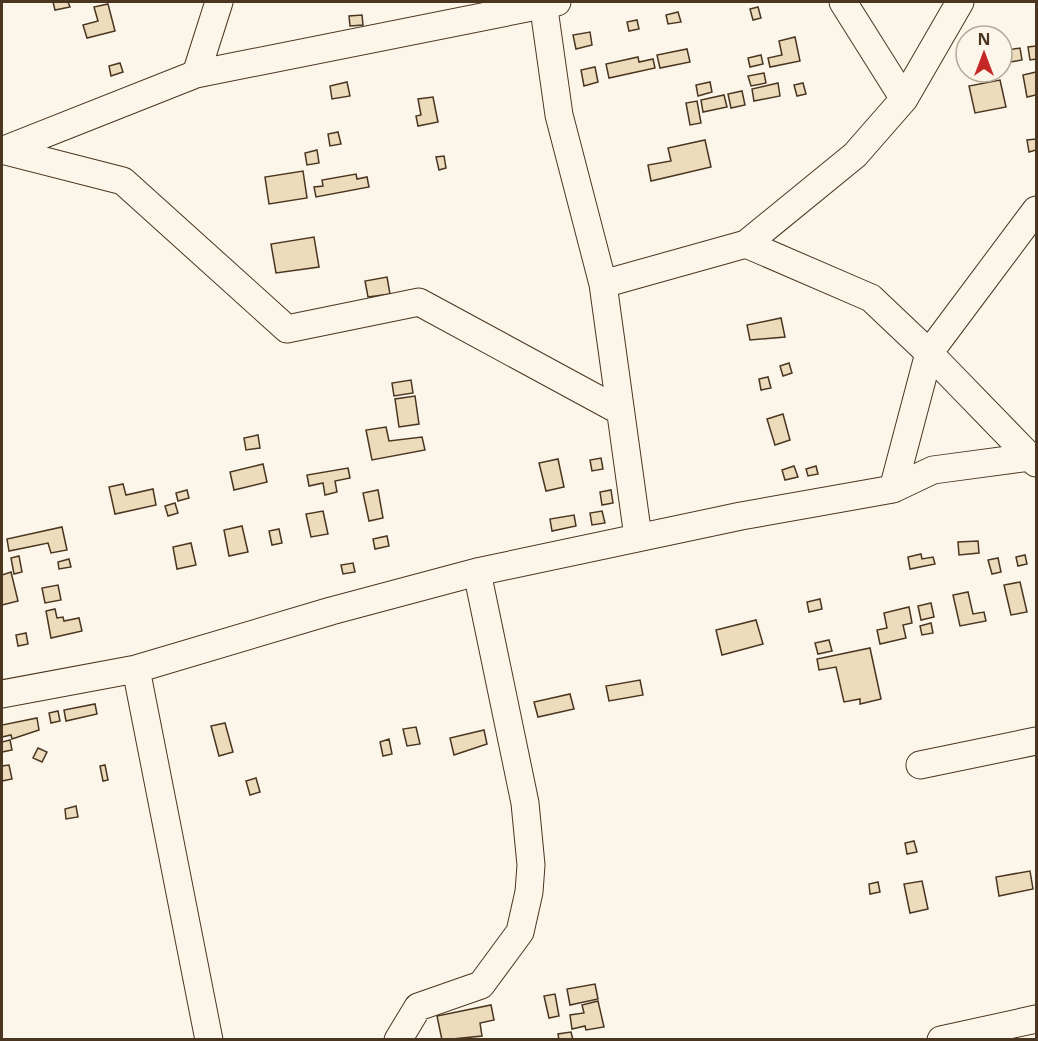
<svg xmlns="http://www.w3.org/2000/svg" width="1038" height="1041" viewBox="0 0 1038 1041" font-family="'Noto Sans',sans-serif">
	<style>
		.building { fill: #ecdcbc; stroke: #4a3520; stroke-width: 1.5 }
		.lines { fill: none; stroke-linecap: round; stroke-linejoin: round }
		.minor-casing { stroke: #4a3520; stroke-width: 29 }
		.minor { stroke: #fbf6e9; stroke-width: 27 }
	</style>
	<rect width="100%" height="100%" fill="#fbf6e9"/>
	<path class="building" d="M 53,2 L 68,2 L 70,7 L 55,10 Z
		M 108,4 L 115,31 L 87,38 L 83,25 L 98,21 L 94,7 Z
		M 758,7 L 761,18 L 753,20 L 750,9 Z
		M 678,12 L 681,22 L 668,24 L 666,15 Z
		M 362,15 L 363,25 L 350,26 L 349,16 Z
		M 637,20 L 639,29 L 629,31 L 627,22 Z
		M 590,32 L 592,45 L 576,49 L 573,35 Z
		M 795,37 L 800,61 L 770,67 L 768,58 L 782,55 L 779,41 Z
		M 1036,46 L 1036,59 L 1030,60 L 1028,47 Z
		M 1020,48 L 1022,60 L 1004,63 L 1002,51 Z
		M 687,49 L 690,62 L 660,68 L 657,55 Z
		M 761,55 L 763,64 L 750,67 L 748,58 Z
		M 638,57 L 639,62 L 653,59 L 655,68 L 609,78 L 606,64 Z
		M 120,63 L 123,72 L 111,76 L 109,66 Z
		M 595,67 L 598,82 L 584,86 L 581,70 Z
		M 1036,72 L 1036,95 L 1027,97 L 1023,75 Z
		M 764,73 L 766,83 L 751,86 L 748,76 Z
		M 1000,80 L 1006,107 L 975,113 L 969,86 Z
		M 347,82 L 350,96 L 332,99 L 330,86 Z
		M 710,82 L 712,92 L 698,96 L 696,85 Z
		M 778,83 L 780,96 L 754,101 L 752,89 Z
		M 803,83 L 806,94 L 797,96 L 794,85 Z
		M 742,91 L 745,105 L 731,108 L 728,94 Z
		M 724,95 L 727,107 L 703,112 L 701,100 Z
		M 433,97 L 438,122 L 418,126 L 416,116 L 421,115 L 418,99 Z
		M 697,101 L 701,123 L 690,125 L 686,103 Z
		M 338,132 L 341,144 L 330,146 L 328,134 Z
		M 1036,139 L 1036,150 L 1029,152 L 1027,140 Z
		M 705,140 L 711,167 L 651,181 L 648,165 L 671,161 L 668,148 Z
		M 317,150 L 319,163 L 307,165 L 305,153 Z
		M 444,156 L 446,168 L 439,170 L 436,157 Z
		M 303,171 L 307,198 L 269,204 L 265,177 Z
		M 356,174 L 357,179 L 367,177 L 369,187 L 316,197 L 314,187 L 323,186 L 322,180 Z
		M 314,237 L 319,267 L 276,273 L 271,244 Z
		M 387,277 L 390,294 L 368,297 L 365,281 Z
		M 781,318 L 785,337 L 750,340 L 747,325 Z
		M 789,363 L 792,373 L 783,376 L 780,366 Z
		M 768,377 L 771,388 L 761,390 L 759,379 Z
		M 411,380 L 413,393 L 394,396 L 392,383 Z
		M 415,396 L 419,424 L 399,427 L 395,399 Z
		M 783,414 L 790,440 L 775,445 L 767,419 Z
		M 386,427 L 389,441 L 422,437 L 425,450 L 372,460 L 366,430 Z
		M 258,435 L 260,448 L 246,450 L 244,438 Z
		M 601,458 L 603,469 L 592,471 L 590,460 Z
		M 558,459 L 564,487 L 546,491 L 539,463 Z
		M 263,464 L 267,482 L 234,490 L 230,472 Z
		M 794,466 L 798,477 L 785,480 L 782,470 Z
		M 816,466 L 818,474 L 808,476 L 806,469 Z
		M 348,468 L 350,478 L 335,481 L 337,492 L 325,495 L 323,483 L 309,486 L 307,475 Z
		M 123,484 L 126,495 L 153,489 L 156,505 L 115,514 L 109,487 Z
		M 187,490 L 189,498 L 178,501 L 176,493 Z
		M 378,490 L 383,518 L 369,521 L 363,493 Z
		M 611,490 L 613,503 L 602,505 L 600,492 Z
		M 175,503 L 178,513 L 168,516 L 165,506 Z
		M 323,511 L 328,534 L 311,537 L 306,514 Z
		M 602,511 L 605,523 L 592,525 L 590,513 Z
		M 574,515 L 576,526 L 552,531 L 550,519 Z
		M 242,526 L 248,552 L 229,556 L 224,530 Z
		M 62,527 L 67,550 L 51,553 L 48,543 L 9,551 L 7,539 Z
		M 279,529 L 282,543 L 272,545 L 269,531 Z
		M 387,536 L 389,546 L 375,549 L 373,539 Z
		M 978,541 L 979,553 L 959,555 L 958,542 Z
		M 191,543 L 196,565 L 177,569 L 173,547 Z
		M 921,554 L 922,559 L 933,557 L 935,564 L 910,569 L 908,557 Z
		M 1025,555 L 1027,564 L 1018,566 L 1016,557 Z
		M 19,556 L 22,572 L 14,574 L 11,558 Z
		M 998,558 L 1001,572 L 992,574 L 988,560 Z
		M 69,559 L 71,567 L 59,569 L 58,562 Z
		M 353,563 L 355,572 L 343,574 L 341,565 Z
		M 11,572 L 18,601 L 2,605 L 2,575 Z
		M 1020,582 L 1027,612 L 1011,615 L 1004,585 Z
		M 58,585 L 61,600 L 45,603 L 42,588 Z
		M 968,592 L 973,614 L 984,612 L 986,621 L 960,626 L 953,595 Z
		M 820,599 L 822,609 L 809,612 L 807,602 Z
		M 931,603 L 934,617 L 921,620 L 918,606 Z
		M 909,607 L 912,623 L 903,625 L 906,638 L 880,644 L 877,630 L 887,628 L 884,613 Z
		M 55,609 L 57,618 L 63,617 L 64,621 L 79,618 L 82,631 L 51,638 L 46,611 Z
		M 756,620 L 763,644 L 722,655 L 716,630 Z
		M 931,623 L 933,633 L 922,635 L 920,626 Z
		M 26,633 L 28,644 L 18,646 L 16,635 Z
		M 829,640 L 832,651 L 818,654 L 815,643 Z
		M 870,648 L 881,699 L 860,704 L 860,699 L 844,702 L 836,667 L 819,670 L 817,659 Z
		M 640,680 L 643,695 L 609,701 L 606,686 Z
		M 570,694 L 574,709 L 538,717 L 534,702 Z
		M 95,704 L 97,714 L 66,721 L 64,710 Z
		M 58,711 L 60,721 L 51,723 L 49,713 Z
		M 37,718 L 39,730 L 12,739 L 11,735 L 2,737 L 2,725 Z
		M 225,723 L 233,752 L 219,756 L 211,726 Z
		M 416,727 L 420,744 L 407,746 L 403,729 Z
		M 484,730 L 487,744 L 454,755 L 450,738 Z
		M 389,739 L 392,754 L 383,756 L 380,742 Z
		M 10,740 L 12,750 L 2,752 L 2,742 Z
		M 38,748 L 47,752 L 42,762 L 33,758 Z
		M 9,765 L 12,779 L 2,781 L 2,766 Z
		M 105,765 L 108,780 L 103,781 L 100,766 Z
		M 256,778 L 260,792 L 250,795 L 246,781 Z
		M 76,806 L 78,817 L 66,819 L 65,809 Z
		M 914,841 L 917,852 L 907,854 L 905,843 Z
		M 1030,871 L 1033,889 L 999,896 L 996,877 Z
		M 922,881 L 928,909 L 910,913 L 904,884 Z
		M 878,882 L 880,892 L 870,894 L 869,884 Z
		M 595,984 L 598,999 L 570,1005 L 567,989 Z
		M 555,994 L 559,1016 L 549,1018 L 544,996 Z
		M 598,1001 L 604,1027 L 586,1030 L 585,1026 L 572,1029 L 570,1015 L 584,1013 L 582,1005 Z
		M 491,1005 L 494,1020 L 480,1023 L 482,1036 L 442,1040 L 437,1016 Z
		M 571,1032 L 573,1040 L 559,1040 L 558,1034 Z"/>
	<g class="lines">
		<g class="minor-casing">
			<path id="minor" d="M 543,2 L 559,115 L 603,284 L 638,537
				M 843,2 L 904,99
				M 196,74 L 219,2
				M 2,150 L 123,181 L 287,329 L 419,302 L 620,411
				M 4,150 L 196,74 L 557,2
				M 746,244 L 855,155 L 904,99 L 960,2
				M 603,284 L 746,244 L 871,298 L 929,353 L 1030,457
				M 893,489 L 933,470 L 1030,457 L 1036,463
				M 136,669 L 209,1040
				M 2,694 L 136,669 L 331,611 L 477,572 L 741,516 L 893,489 L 929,353 L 1036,210
				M 920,765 L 1036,741
				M 398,1040 L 418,1007 L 481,985 L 520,932 L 529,892 L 531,865 L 525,803 L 477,572
				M 941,1040 L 1036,1019"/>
		</g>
		<use href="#minor" class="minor"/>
	</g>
	<rect width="1038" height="1041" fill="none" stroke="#4a3520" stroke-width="6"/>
	<g transform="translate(984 54)"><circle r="28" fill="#fbf6e9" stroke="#b4a999" stroke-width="1.5"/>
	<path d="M0-4.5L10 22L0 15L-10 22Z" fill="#c62828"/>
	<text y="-9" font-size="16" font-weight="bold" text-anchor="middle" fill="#4a3520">N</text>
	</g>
</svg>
